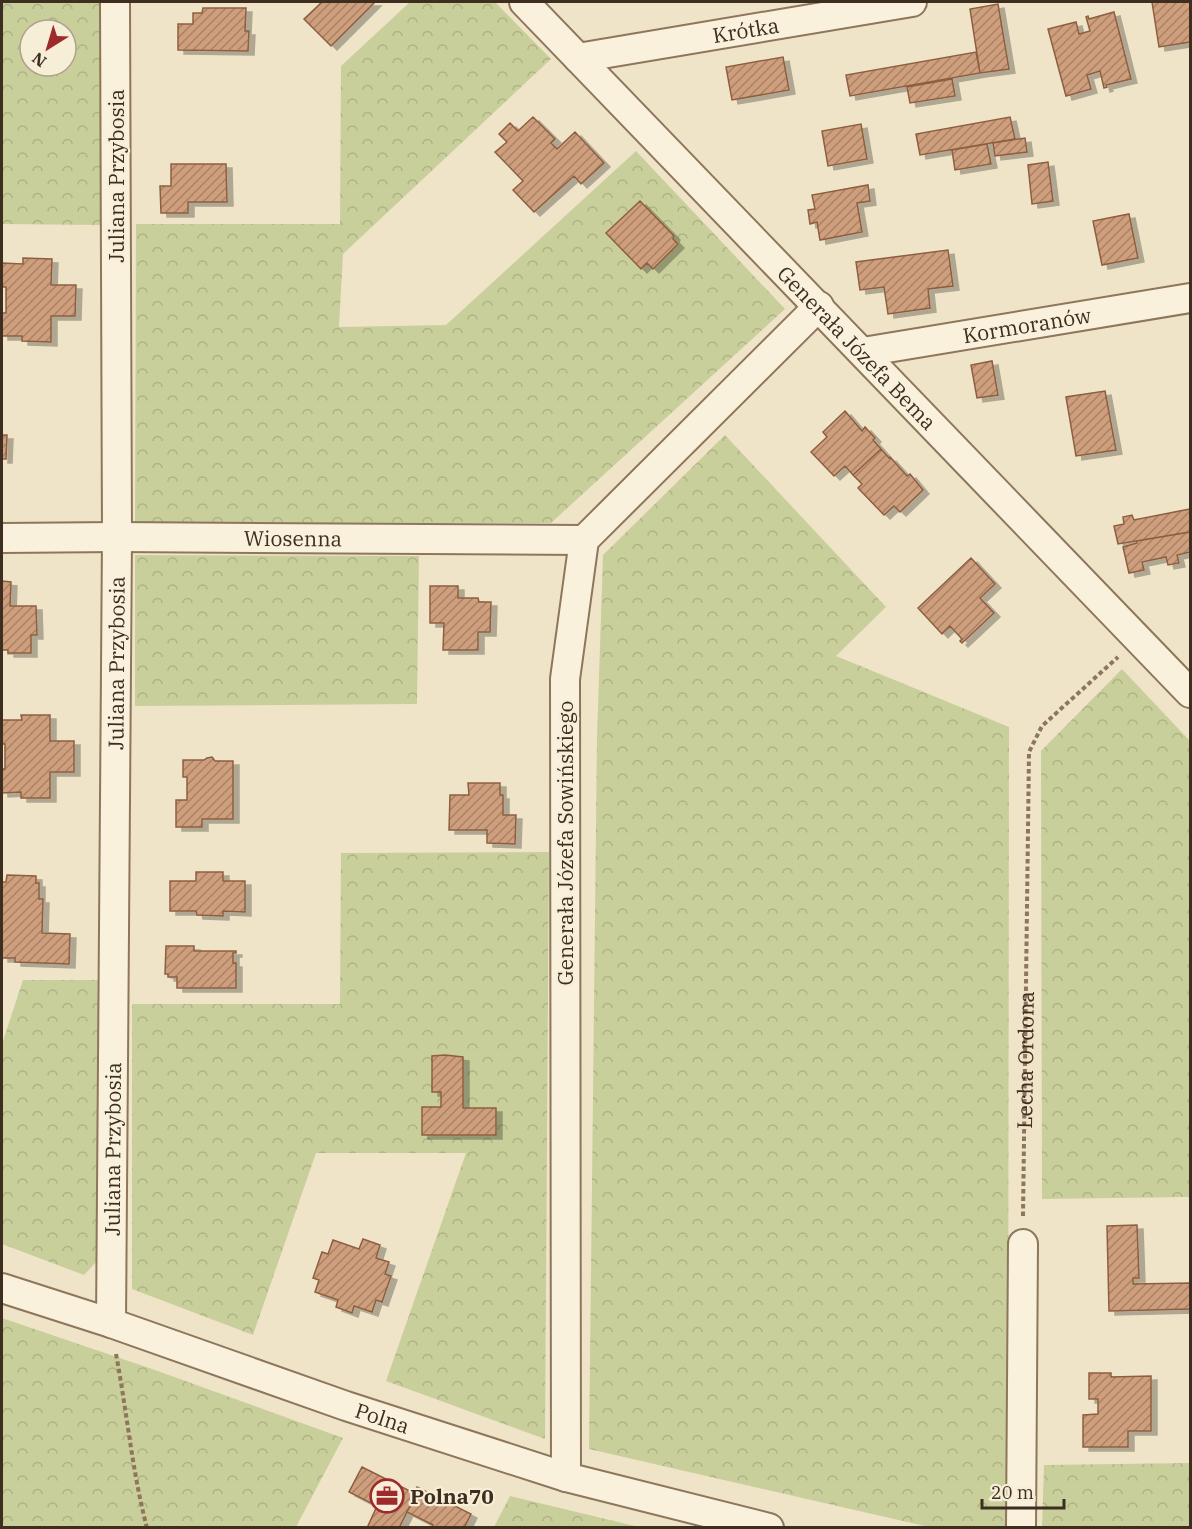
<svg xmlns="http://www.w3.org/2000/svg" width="1192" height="1529" viewBox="0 0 1192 1529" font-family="'IBM Plex Serif',serif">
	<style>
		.forest { fill: url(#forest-crowns); fill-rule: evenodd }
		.building { fill: url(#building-hatch); stroke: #8d5f41; stroke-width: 1.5; filter: url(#shadow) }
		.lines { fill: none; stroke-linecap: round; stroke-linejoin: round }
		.street-casing { stroke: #8d765c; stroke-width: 32 }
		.path { stroke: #8d765c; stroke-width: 4; stroke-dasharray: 4.5 3; stroke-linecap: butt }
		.street { stroke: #faf1dc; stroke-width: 28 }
		.labels { text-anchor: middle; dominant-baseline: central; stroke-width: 4.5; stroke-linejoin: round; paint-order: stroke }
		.street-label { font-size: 21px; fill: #3d2e20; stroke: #f7eed8 }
		.poi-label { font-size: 21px; font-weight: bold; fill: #3d2e20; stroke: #f7eed8; text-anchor: start }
	</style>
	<defs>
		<pattern id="forest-crowns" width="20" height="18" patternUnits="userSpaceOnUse" patternTransform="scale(1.5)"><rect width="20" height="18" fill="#c9cf9b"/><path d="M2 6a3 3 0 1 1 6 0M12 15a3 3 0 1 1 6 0" fill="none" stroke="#aeb285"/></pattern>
		<pattern id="building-hatch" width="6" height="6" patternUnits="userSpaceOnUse" patternTransform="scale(1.5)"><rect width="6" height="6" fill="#cf9f7d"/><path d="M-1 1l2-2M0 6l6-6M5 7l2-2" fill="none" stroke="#a98266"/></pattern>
		<filter id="shadow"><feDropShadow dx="6" dy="4" stdDeviation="0" flood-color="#0004"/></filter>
	</defs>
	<rect width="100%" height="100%" fill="#f0e4c8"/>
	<path class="forest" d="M 2,2 L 101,2 L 102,225 L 2,224 ZM 30,30 L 66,30 L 66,66 L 30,66 Z
		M 410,2 L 495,2 L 551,59 L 343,254 L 339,327 L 446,325 L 636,151 L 785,309 L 551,523 L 135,524 L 136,224 L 340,224 L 341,66 Z
		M 725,435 L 886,607 L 836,656 L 1009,727 L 1008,1527 L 929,1527 L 589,1449 L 597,737 L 603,555 Z
		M 135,555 L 419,556 L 417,704 L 135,706 Z
		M 1122,669 L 1190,741 L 1190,1197 L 1042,1199 L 1041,751 Z
		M 549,852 L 545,1439 L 386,1381 L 466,1153 L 316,1153 L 253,1335 L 132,1289 L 132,1004 L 340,1004 L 341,853 Z
		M 23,980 L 99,980 L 97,1261 L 84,1275 L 2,1244 L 2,1044 Z
		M 2,1318 L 155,1370 L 343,1438 L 296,1527 L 2,1527 Z
		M 1190,1463 L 1190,1527 L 1042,1527 L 1044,1465 Z
		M 510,1496 L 639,1527 L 494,1527 Z"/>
	<path class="building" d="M 322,2 L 375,2 L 331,46 L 304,19 Z
		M 1152,2 L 1190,2 L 1190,42 L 1159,47 Z
		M 998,4 L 1009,69 L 980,73 L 970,9 Z
		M 203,8 L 246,8 L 245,31 L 249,31 L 248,51 L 178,50 L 178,24 L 193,24 L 193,13 L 202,13 Z
		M 1114,12 L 1131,79 L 1106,85 L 1107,87 L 1104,88 L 1100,71 L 1087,75 L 1091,89 L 1066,96 L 1048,29 L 1076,22 L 1079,34 L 1090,31 L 1086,17 L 1088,16 L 1089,19 Z
		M 976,52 L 980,73 L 850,96 L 846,75 Z
		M 783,57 L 789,90 L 732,100 L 726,67 Z
		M 952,79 L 955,96 L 910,103 L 907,87 Z
		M 533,117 L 555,139 L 551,143 L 557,149 L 575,132 L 604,163 L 581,184 L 574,176 L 534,212 L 513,190 L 523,181 L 495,152 L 507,142 L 499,134 L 510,123 L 518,131 Z
		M 1010,117 L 1015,139 L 920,155 L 916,134 Z
		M 861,124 L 867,159 L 828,166 L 822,131 Z
		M 1025,138 L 1027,152 L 995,156 L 993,143 Z
		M 987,144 L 991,164 L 955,170 L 952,150 Z
		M 1048,162 L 1053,201 L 1032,204 L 1028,165 Z
		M 171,164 L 226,164 L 227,202 L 188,202 L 188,213 L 161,213 L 160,186 L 171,186 Z
		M 868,185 L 870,201 L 857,203 L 862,232 L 820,240 L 817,222 L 810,224 L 808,210 L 815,209 L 812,195 Z
		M 640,201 L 674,236 L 673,239 L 678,244 L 653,269 L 647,263 L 641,269 L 606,233 Z
		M 1129,214 L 1138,258 L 1102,265 L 1093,221 Z
		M 948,250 L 953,286 L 928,289 L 930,308 L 888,314 L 884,287 L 860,290 L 856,262 Z
		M 23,258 L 52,259 L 51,285 L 76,285 L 75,316 L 51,316 L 51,342 L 22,341 L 22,336 L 2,336 L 2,313 L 6,313 L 6,287 L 2,287 L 2,263 L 23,264 Z
		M 992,361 L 998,395 L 977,398 L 971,365 Z
		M 1105,391 L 1116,450 L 1076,456 L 1066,397 Z
		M 845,411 L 862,431 L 865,427 L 875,438 L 873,440 L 881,449 L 853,475 L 845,466 L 834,476 L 811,452 L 827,437 L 823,432 Z
		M 2,435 L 7,435 L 6,459 L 2,459 Z
		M 881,449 L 889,458 L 890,457 L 907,476 L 910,474 L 923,490 L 900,512 L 894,506 L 884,515 L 858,488 L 862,484 L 853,475 Z
		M 1190,509 L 1190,532 L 1118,544 L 1114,526 L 1124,524 L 1123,517 L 1132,515 L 1134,520 Z
		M 1190,532 L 1190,552 L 1177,555 L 1179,563 L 1168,565 L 1166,557 L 1142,562 L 1144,570 L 1129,573 L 1123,547 L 1137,543 L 1137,541 Z
		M 971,558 L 995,584 L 980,598 L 994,613 L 962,643 L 960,641 L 962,639 L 950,626 L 942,634 L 918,608 Z
		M 2,581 L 11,582 L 10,606 L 36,606 L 37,635 L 31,635 L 31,653 L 8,653 L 8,650 L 2,650 Z
		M 430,586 L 458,586 L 458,598 L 478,598 L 479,602 L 491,602 L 490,632 L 478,632 L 478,650 L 443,650 L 444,623 L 430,623 Z
		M 21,715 L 50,715 L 50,741 L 74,741 L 74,772 L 50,772 L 50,798 L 21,798 L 21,792 L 2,793 L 2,769 L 5,769 L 5,744 L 2,744 L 2,720 L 22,720 Z
		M 212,757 L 215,761 L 233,761 L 233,819 L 202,819 L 202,827 L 176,827 L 176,800 L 187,800 L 187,777 L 183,777 L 183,760 L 204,760 L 207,758 Z
		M 468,783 L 500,783 L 500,795 L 503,795 L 503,815 L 516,815 L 515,844 L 487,843 L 487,830 L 449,830 L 450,795 L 469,795 Z
		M 196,872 L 223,872 L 223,881 L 245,881 L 245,912 L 223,911 L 223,916 L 197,915 L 196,911 L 170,911 L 170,881 L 196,881 Z
		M 7,875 L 36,876 L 36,883 L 39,883 L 39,899 L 43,899 L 42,933 L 70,934 L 69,964 L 15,962 L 15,958 L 2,958 L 2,882 L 6,882 Z
		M 166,946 L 194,946 L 194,951 L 236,951 L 236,953 L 233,953 L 233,963 L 236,963 L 236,988 L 177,988 L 177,977 L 168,977 L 168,974 L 165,974 Z
		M 445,1055 L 463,1057 L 463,1108 L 496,1108 L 496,1135 L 422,1135 L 422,1107 L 441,1107 L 441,1092 L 432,1092 L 432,1056 Z
		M 1137,1225 L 1139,1278 L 1133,1278 L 1133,1284 L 1190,1283 L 1190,1309 L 1109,1311 L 1107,1226 Z
		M 363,1239 L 380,1245 L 376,1258 L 389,1262 L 385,1274 L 391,1276 L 382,1302 L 376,1300 L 372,1312 L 354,1306 L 352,1313 L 336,1307 L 338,1300 L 315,1292 L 319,1280 L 313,1278 L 322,1252 L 328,1254 L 333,1240 L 359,1249 Z
		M 1089,1373 L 1111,1373 L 1111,1377 L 1151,1376 L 1151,1431 L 1128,1431 L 1128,1447 L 1083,1447 L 1083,1415 L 1098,1414 L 1098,1399 L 1089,1399 Z
		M 362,1467 L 416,1494 L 399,1528 L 367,1528 L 377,1506 L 349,1492 Z
		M 417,1487 L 471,1514 L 464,1528 L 432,1528 L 433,1525 L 407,1512 L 416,1494 L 414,1493 Z"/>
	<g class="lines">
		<g class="street-casing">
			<g id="street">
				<path id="s2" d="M 524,2 L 1190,693"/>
				<path id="s3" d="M 578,58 L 912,2"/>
				<path id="s4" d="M 863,352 L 1190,298"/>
				<path id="s5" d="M 2,538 L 117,537 L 584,540"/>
				<path id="s6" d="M 2,1288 L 111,1323 L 346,1406 L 566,1477 L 769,1528"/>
				<path id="s7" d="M 111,1323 L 117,537 L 115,2"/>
				<path d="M 566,1477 L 565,679 L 584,540 L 819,306"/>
				<path d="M 1021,1528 L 1023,1244"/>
			</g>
		</g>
		<g class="path">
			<path id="s1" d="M 1023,1216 L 1029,752 L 1042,726 L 1118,657"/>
			<path d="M 116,1354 C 127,1412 132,1471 147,1528"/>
		</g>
		<use href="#street" class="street"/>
	</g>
	<defs>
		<g id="office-ring" transform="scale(1.725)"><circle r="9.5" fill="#f7eed8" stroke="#9e2a2b" stroke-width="1.5"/><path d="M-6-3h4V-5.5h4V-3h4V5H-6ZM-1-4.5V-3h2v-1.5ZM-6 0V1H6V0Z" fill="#9e2a2b"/></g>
	</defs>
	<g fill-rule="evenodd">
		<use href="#office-ring" x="387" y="1496"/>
	</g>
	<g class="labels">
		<g class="street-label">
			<text stroke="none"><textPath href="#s3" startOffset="170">Krótka</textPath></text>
			<text transform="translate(116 176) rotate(-90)">Juliana Przybosia</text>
			<text stroke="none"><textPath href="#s4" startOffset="166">Kormoranów</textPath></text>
			<text stroke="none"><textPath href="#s2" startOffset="480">Generała Józefa Bema</textPath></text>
			<text stroke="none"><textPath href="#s5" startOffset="291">Wiosenna</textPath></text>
			<text stroke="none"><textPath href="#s7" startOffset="660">Juliana Przybosia</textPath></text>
			<text transform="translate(565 843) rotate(-90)">Generała Józefa Sowińskiego</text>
			<text stroke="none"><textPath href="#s1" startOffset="156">Lecha Ordona</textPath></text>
			<text stroke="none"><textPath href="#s7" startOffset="174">Juliana Przybosia</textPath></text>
			<text stroke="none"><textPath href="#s6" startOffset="402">Polna</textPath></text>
		</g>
		<g class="poi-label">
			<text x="410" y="1496">Polna70</text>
		</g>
	</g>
	<rect width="1192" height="1529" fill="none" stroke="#3d2e20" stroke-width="6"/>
	<g transform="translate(48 48) rotate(217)"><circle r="28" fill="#f7eed8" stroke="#ada18e" stroke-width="1.5"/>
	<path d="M0-4.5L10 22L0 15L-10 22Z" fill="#9e2a2b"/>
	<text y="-9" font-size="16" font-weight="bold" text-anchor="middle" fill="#3d2e20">N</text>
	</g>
	<path d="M982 1499v9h82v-9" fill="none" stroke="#3d2e20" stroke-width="3"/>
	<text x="991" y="1499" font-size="18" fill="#3d2e20" stroke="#f7eed8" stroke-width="4.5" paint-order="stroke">20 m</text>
</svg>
